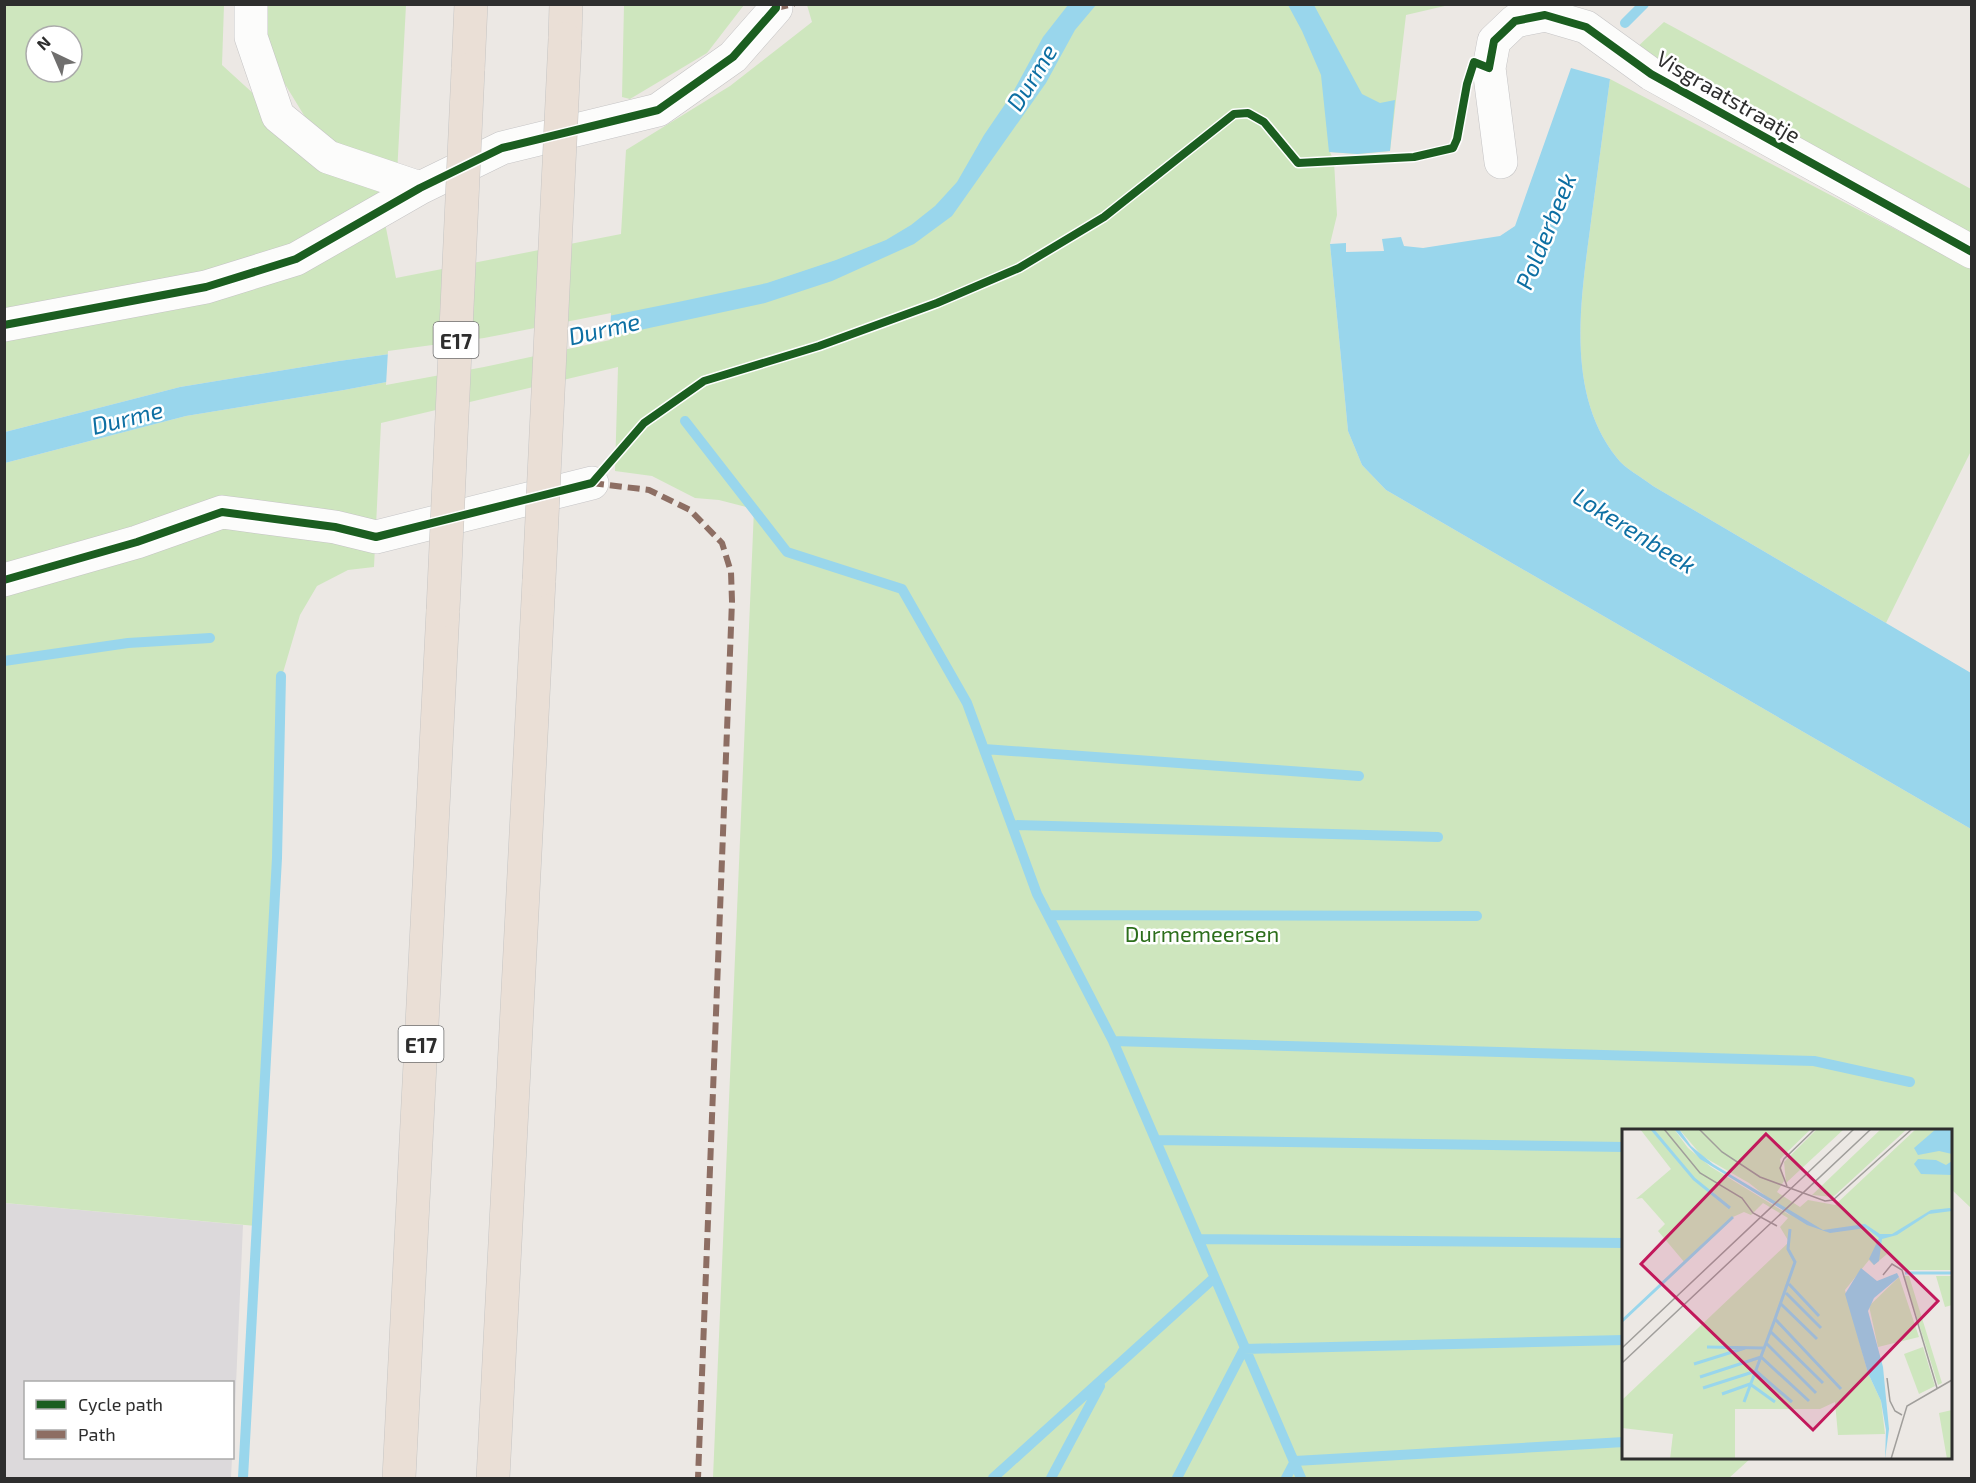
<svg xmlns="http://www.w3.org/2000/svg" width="1976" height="1483" viewBox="0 0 1976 1483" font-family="'Exo 2',sans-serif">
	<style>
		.industrial { fill: #dcd9db }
		.green { fill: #cee6be; fill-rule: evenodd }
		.water { fill: #99d6ec }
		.pier { fill: #ece8e4 }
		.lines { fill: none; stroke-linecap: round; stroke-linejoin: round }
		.stream { stroke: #99d6ec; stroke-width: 10 }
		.minor-casing { stroke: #c5c4c5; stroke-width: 34 }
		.highway-casing { stroke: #c6c5c4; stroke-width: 34 }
		.path { stroke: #c9c9c8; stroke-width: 4; stroke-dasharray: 4.5 3; stroke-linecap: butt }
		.minor { stroke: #fcfcfb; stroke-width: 33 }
		.highway { stroke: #eadfd6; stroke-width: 33 }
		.highway-bridge-casing { stroke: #c6c5c4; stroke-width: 34; stroke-linecap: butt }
		.highway-bridge { stroke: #eadfd6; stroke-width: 33 }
		.quiet { stroke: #8d6e63; stroke-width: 6; stroke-dasharray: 12 6; stroke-linecap: butt }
		.cycleway-casing { stroke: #fff; stroke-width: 11 }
		.cycleway { stroke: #1b5e20; stroke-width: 8 }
		.labels { text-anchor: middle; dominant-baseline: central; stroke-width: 5; stroke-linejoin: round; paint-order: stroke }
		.shield { fill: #fff; stroke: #6d6d6d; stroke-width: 1.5 }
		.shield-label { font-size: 21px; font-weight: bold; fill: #2e2e2e }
		.street-label { font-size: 22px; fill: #2e2e2e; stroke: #fff }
		.park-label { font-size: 22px; fill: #2c6e1b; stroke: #fff }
		.water-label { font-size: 24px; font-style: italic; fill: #0d6fa3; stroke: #fff }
		.inset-river { fill: none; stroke: #99d6ec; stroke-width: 3 }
		.inset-road { fill: none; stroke: #a09e9b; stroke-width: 1.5 }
		.view { fill: #c2185b; fill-opacity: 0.15; stroke: #c2185b; stroke-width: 3 }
		.inset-edge { fill: none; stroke: #2e2e2e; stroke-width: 3 }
	</style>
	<rect width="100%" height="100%" fill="#ece8e4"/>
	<path class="industrial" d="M 4,1203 L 243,1225 L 233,1453 L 232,1382 L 26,1382 L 26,1458 L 232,1458 L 231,1478 L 5,1478 Z"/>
	<path class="green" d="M 5,5 L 224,5 L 222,65 L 278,116 L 375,173 L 396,278 L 621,234 L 626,150 L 730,86 L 812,22 L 807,5 L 1449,5 L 1406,15 L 1390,151 L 1357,154 L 1330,152 L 1334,161 L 1337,215 L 1330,244 L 1348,431 L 1362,465 L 1386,490 L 1971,829 L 1971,1208 L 1951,1189 L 1950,1130 L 1624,1130 L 1624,1458 L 1751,1458 L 1729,1478 L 713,1478 L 754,509 L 719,500 L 695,498 L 652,476 L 615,471 L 618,367 L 381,423 L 374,567 L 348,570 L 317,586 L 300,615 L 282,676 L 277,858 L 256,1226 L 5,1203 L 5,463 L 186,416 L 344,390 L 483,364 L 618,335 L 619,315 L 484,341 L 339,361 L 180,387 L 5,432 ZM 36,36 L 72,36 L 72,72 L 36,72 Z
		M 266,5 L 406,5 L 397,174 L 313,130 L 269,58 Z
		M 624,5 L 624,4 L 744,5 L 707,53 L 630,99 L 622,97 Z
		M 1664,22 L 1971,189 L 1971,236 L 1633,51 Z
		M 1610,79 L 1971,269 L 1971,451 L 1886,623 L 1653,486 C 1642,477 1625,469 1617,458 C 1563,390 1582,293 1592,214 C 1598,169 1604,124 1610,79 Z"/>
	<path class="water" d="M 1068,5 L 1096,5 L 1075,30 L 1046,83 L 952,216 L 914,244 L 832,281 L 765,303 L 483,364 L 344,390 L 186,416 L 5,463 L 5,432 L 180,387 L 339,361 L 484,341 L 678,302 L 767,283 L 836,260 L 886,240 L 911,225 L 935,206 L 957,182 L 984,135 L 1012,94 L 1043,37 Z
		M 1288,5 L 1314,5 L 1362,94 L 1380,103 L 1395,100 L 1390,151 L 1357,154 L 1329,152 L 1321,75 L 1302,31 Z
		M 1571,68 L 1610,79 C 1604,124 1598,169 1592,214 C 1582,293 1563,390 1617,458 C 1625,469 1642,477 1653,486 L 1971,673 L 1971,829 L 1386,490 L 1362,465 L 1348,431 L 1330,244 L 1346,243 L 1346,252 L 1384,251 L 1382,239 L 1401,237 L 1404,246 L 1423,248 L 1500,236 L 1515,226 Z"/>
	<path class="pier" d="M 611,313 L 610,340 L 484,367 L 386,385 L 388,351 L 484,338 Z"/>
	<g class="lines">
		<path class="stream" d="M 1625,23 L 1644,4
			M 685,421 L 787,552 L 902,589 L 967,703 L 1037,894 L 1113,1041 L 1814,1061 L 1910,1082
			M 4,661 L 128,643 L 210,638
			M 984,749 L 1359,776
			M 1012,825 L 1438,837
			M 1048,915 L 1477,916
			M 1113,1041 L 1301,1478
			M 1156,1140 L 1624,1147
			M 1198,1239 L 1624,1243
			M 243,1478 L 277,858 L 281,676
			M 993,1478 L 1214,1278
			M 1051,1478 L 1100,1386
			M 1177,1478 L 1244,1349 L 1624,1340
			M 1286,1478 L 1295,1461 L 1624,1442"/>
		<g class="minor-casing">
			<path id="minor" d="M 251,4 L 251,37 L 278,116 L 328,157 L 420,188
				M 1501,162 L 1489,68 L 1494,41 L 1515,21 L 1545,15 L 1586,27 L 1651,74 L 1972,252
				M 4,325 L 206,287 L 296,259 L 420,188 L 502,148 L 658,110 L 733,57 L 776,8 L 776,4
				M 4,580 L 137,542 L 222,512 L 335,527 L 376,537 L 592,483"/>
		</g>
		<g class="highway-casing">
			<path id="highway" d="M 565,39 L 566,4
				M 468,70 L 471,4
				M 399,1478 L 443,610
				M 493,1478 L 539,580"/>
		</g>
		<path class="path" d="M 614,458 L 644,423 L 704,381 L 819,346 L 937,303 L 1019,268 L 1104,217 L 1234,114 L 1248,113 L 1264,122 L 1298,163 L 1414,157 L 1453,148 L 1459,128"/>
		<use href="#minor" class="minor"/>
		<use href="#highway" class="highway"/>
		<g class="highway-bridge-casing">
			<path id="highway-bridge" d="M 539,580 L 565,39
				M 443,610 L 468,70"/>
		</g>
		<use href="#highway-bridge" class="highway-bridge"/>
		<path class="quiet" d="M 776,8 L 794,4
			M 592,483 L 649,490 L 690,510 L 722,543 L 731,572 L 732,601 L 698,1478"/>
		<g class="cycleway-casing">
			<path id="cycleway" d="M 4,325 L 206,287 L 296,259 L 420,188 L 502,148 L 658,110 L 733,57 L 776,8 L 776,4
				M 4,580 L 137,542 L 222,512 L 335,527 L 376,537 L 592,483 L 644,423 L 704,381 L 819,346 L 937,303 L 1019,268 L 1104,217 L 1234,114 L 1248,113 L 1264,122 L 1298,163 L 1414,157 L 1453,148 L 1457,139 L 1467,84 L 1474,62 L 1489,68 L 1494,41 L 1515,21 L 1545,15 L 1586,27 L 1651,74 L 1972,252"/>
		</g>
		<use href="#cycleway" class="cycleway"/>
	</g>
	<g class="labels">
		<g class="shield">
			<rect x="433.5" y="322" width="45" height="36" rx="4.5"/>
			<rect x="398.5" y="1026" width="45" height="36" rx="4.5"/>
		</g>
		<g class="shield-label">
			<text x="456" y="340">E17</text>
			<text x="421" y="1044">E17</text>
		</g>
		<g class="street-label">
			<text transform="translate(1729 96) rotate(30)">Visgraatstraatje</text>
		</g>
		<g class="park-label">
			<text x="1202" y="933">Durmemeersen</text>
		</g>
		<g class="water-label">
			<text transform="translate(1031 77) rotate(-58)">Durme</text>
			<text transform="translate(1545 231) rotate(-68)">Polderbeek</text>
			<text transform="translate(604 328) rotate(-13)">Durme</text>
			<text transform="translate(127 417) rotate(-14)">Durme</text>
			<text transform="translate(1635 530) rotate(32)">Lokerenbeek</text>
		</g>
	</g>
	<g transform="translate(1622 1129)">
		<rect width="330" height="330" fill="#ece8e4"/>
		<path d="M 18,0 L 52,0 L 66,19 L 89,38 L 169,87 L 127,54 L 80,27 L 57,0 L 189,0 L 158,30 L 162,52 L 155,63 L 178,78 L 186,71 L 213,76 L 294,0 L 330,0 L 330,141 L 282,141 L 265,125 L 252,136 L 247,131 L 223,161 L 246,244 L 259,272 L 263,305 L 216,306 L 213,273 L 198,280 L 113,280 L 113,330 L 48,330 L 51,305 L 0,299 L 0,271 L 167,113 L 158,98 L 166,89 L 141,74 L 129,86 L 122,83 L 111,88 L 63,134 L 36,102 L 43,95 L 20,69 L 14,70 L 49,40 ZM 195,0 L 222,0 L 164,54 L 162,33 ZM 259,0 L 285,0 L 211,68 L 190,66 ZM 282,147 L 287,147 L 320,254 L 316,256 ZM 314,147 L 330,147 L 330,176 L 323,178 ZM 277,148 L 297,208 L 256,218 L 247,177 ZM 301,218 L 313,257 L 297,265 L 282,225 ZM 330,281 L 330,330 L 325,330 L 317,284 Z" fill="#cee6be"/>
		<path d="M 52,0 L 57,0 L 69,17 L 91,35 L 201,101 L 243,95 L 258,105 L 270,105 L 309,81 L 328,79 L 330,82 L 307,85 L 275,106 L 260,110 L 257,132 L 252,136 L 247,130 L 257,109 L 244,99 L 208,104 L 185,96 L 78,30 ZM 314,0 L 330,0 L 330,25 L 317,22 L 296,26 L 292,19 ZM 296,30 L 314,31 L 324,36 L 330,32 L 330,46 L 299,45 L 292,35 ZM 239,139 L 255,152 L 275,144 L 277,148 L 252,169 L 246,182 L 261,238 L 267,300 L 263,330 L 264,301 L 259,272 L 246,244 L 223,165 Z" fill="#99d6ec"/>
		<path class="inset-river" d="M 30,0 L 72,50 L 108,79M 168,100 L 166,120 L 173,133 L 153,190 L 219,260M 283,144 L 330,144M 167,155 L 197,187M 164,164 L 199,199M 159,175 L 195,210M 0,192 L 111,88M 148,202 L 201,254M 144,214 L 194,264M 85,218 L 141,219M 72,235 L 123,219M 78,248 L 139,228 L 187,272M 81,259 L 134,242 L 170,273M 100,265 L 128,255 L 153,273M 122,273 L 153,190"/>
		<path class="inset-road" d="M 42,0 L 78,44 L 120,69 L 131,84 L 155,97M 77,0 L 100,23 L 138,48 L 203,72 L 211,71 L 290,0M 165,57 L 158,39 L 162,30 L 193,0M 261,146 L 270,135 L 280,141 L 315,259M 0,219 L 232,0M 0,234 L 249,0M 265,249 L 268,272 L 273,282 L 280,286M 269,330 L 285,277 L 330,251"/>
		<path class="view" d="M 144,5 L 316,172 L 191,301 L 19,135 Z"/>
		<rect width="330" height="330" class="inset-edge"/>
	</g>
	<rect width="1976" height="1483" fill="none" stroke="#2e2e2e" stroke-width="12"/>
	<rect x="24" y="1381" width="210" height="78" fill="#ffffff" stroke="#ababab" stroke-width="1.5"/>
	<rect x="36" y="1400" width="30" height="9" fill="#1b5e20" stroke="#ababab" stroke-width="1.5"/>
	<text x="78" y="1411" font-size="18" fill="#2e2e2e">Cycle path</text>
	<rect x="36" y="1430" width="30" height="9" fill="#8d6e63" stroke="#ababab" stroke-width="1.5"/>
	<text x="78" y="1441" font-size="18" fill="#2e2e2e">Path</text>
	<g transform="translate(54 54) rotate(316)"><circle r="28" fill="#ffffff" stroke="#ababab" stroke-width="1.5"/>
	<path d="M0-4.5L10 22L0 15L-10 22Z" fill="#706f6e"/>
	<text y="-9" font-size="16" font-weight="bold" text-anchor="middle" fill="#2e2e2e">N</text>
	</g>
</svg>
